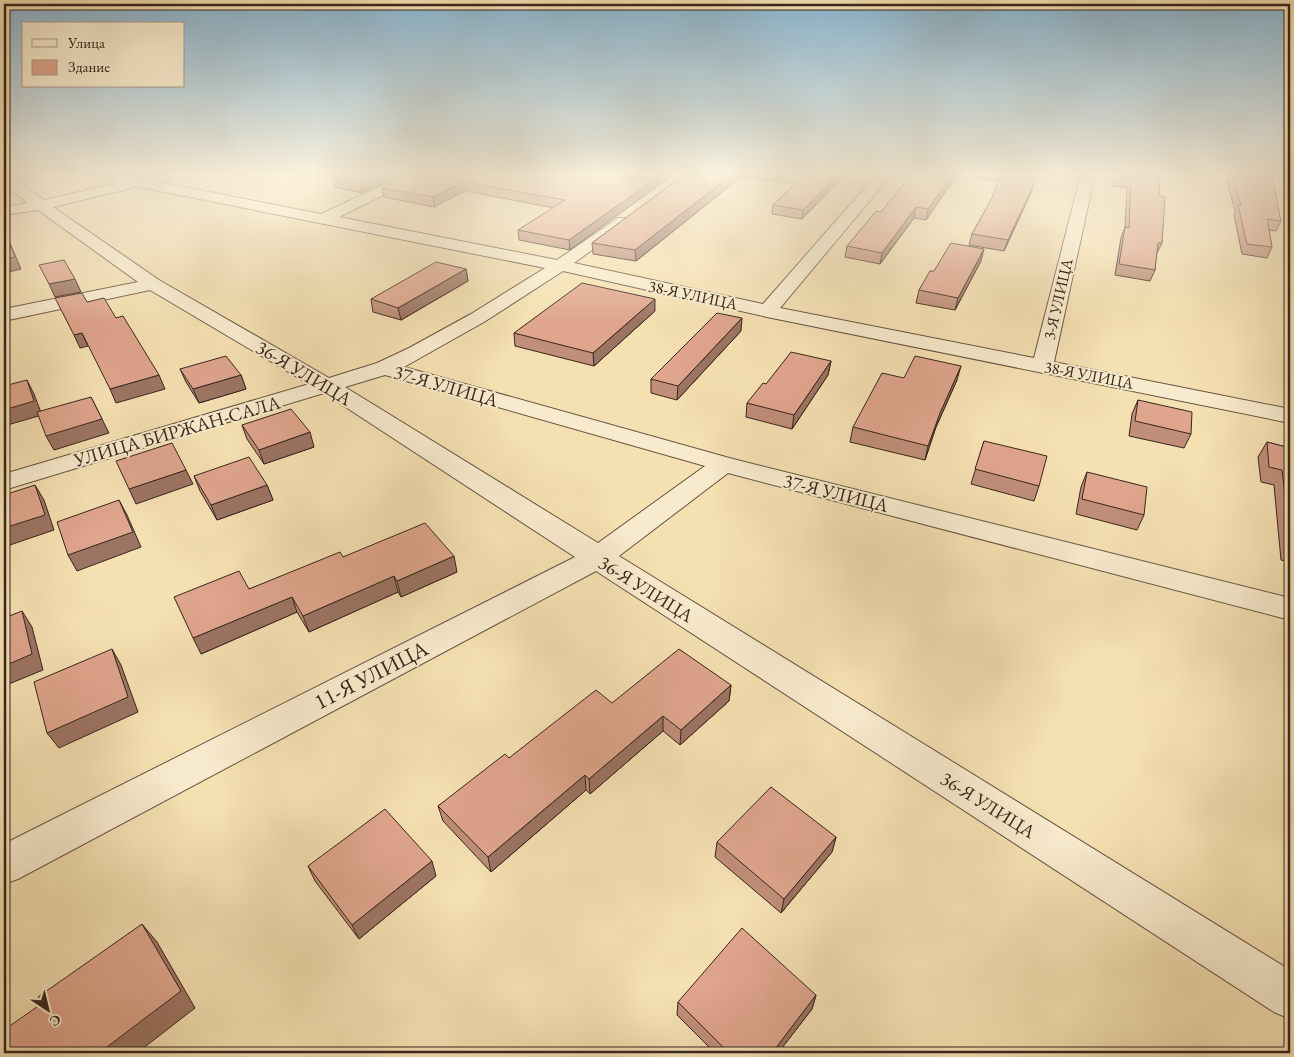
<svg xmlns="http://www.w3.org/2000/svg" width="1294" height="1057" viewBox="0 0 1294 1057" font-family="'EB Garamond',serif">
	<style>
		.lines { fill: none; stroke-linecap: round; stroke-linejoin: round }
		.minor-casing { stroke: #665443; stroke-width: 2 }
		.minor { fill: #f8ebcd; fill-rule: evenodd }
		.wall { fill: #c08e79; stroke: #37261e }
		.shaded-wall { fill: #9c7463; stroke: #37261e }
		.building { fill: #dfa58d; stroke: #37261e }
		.labels { text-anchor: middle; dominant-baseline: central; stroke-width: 4; stroke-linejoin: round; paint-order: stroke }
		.far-street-label { font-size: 16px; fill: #37261e; stroke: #f8ebcd }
		.street-label { font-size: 19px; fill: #37261e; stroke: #f8ebcd }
		.near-street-label { font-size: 22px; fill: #37261e; stroke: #f8ebcd }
	</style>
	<rect width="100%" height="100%" fill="#f5e0b2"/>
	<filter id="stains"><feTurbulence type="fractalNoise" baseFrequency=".004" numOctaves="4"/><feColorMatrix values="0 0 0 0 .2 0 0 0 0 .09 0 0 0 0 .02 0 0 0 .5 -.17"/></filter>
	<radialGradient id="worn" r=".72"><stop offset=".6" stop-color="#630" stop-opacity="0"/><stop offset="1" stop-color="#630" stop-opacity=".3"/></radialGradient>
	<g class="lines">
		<g class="minor-casing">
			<path id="minor" d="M 88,174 L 118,174 L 321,214 L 407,174 L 426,174 L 339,217 L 557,260 L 618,218 L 628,218 L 631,221 L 628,224 L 574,263 L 763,304 L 877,174 L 892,174 L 780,308 L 1034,358 L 1081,174 L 1095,174 L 1054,362 L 1290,409 L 1290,423 L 767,317 L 563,271 L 484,322 L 404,367 L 733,459 L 1290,598 L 1290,620 L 728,473 L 619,556 L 1290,970 L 1290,1019 L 1274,1012 L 596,571 L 18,879 L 4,884 L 4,844 L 575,557 L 324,393 L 4,490 L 4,474 L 309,384 L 150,290 L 4,321 L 4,309 L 138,282 L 38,210 L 4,215 L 4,207 L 28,203 L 4,185 L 4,175 L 9,176 L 44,200 L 118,183 L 90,177 ZM 134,186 L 545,268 L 471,314 L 409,348 L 377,363 L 329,378 L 159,280 L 53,207 L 132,188 ZM 385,375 L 705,466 L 598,543 L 345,387 Z
				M 1281,174 L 1290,174 L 1290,187 L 1285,186 Z"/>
		</g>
		<use href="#minor" class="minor"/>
	</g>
	<path class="wall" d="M 402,174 L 362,193 L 335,187 L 333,178 Z
		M 572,174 L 570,250 L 519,240 L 518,230 L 554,208 L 465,191 L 434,207 L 384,197 L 382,188 Z
		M 685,174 L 846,174 L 802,219 L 772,214 L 773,205 L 795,184 L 741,177 L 636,261 L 593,254 L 592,243 Z
		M 912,174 L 1037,174 L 1031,193 L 1004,251 L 969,245 L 972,234 L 992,198 L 998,181 L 956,176 L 926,220 L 914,218 L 880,264 L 845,257 L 847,246 L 881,212 Z
		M 1116,174 L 1160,174 L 1159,196 L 1162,243 L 1156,255 L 1155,270 L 1150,281 L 1115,275 L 1121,238 L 1125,227 L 1127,188 L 1113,186 Z
		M 1230,174 L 1249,174 L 1281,221 L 1276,231 L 1269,230 L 1272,247 L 1267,258 L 1242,254 L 1234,215 L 1235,212 L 1227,181 Z
		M 981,261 L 955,310 L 916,303 L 919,290 L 934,271 Z
		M 466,269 L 468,281 L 401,320 L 373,312 L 371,299 Z
		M 655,311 L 594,366 L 515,346 L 514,333 Z
		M 741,331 L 677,400 L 651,393 L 651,379 Z
		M 831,361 L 828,375 L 792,429 L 746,417 L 747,403 L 766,384 Z
		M 180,369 L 241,375 L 246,389 L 199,403 L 186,382 Z
		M 904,378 L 957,380 L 936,427 L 925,460 L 850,442 L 853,427 Z
		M 1138,400 L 1191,434 L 1184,448 L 1129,436 L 1132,414 Z
		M 242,425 L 314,447 L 264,464 L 247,439 Z
		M 984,441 L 1039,486 L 1034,501 L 971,484 Z
		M 1267,442 L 1290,448 L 1290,562 L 1281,560 L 1274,485 L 1261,482 L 1258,457 Z
		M 1087,472 L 1144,515 L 1137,530 L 1076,514 L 1081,487 Z
		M 194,476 L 267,485 L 273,500 L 217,520 L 200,491 Z
		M 343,557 L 457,572 L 401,597 L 398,592 L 309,632 L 297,612 L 201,654 L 249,589 Z
		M 731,685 L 729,701 L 680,745 L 663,731 L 590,794 L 586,790 L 491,872 L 443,821 L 438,806 L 509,758 Z
		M 836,837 L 832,852 L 781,913 L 715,857 L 717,842 Z
		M 308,866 L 436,876 L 359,939 L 315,881 Z
		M 816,995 L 812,1009 L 778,1053 L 715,1053 L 677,1015 L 678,1002 Z"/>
	<path class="shaded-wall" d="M 380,174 L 402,174 L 362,193 L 360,183 Z
		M 662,174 L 674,174 L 570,250 L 569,240 Z
		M 733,174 L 741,174 L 741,177 L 636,261 L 635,250 Z
		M 839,174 L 846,174 L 802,219 L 803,210 Z
		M 953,174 L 957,174 L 926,220 L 928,209 Z
		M 1037,174 L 1031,193 L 1004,251 L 1008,240 Z
		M 463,182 L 465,191 L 434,207 L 433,197 Z
		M 916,207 L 914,218 L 880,264 L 882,253 Z
		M 4,229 L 21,269 L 4,273 Z
		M 984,249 L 981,261 L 955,310 L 958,298 Z
		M 466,269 L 468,281 L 401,320 L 398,308 Z
		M 75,279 L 81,292 L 55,297 L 49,284 Z
		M 655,299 L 655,311 L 594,366 L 593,353 Z
		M 742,318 L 741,331 L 677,400 L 678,386 Z
		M 82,333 L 88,346 L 80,348 L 74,335 Z
		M 831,361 L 828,375 L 792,429 L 794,415 Z
		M 961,366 L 957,380 L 936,427 L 925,460 L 928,446 L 940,413 Z
		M 159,375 L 165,389 L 116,403 L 110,389 Z
		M 241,375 L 246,389 L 199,403 L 193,389 Z
		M 27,380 L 34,394 L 42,415 L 4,426 L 4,410 Z
		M 91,397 L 109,433 L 54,450 L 46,436 Z
		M 310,432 L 314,447 L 264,464 L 259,450 Z
		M 186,470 L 193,484 L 136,504 L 129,489 Z
		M 35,485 L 44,500 L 54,530 L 4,547 L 4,528 Z
		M 267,485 L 273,500 L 217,520 L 211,505 Z
		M 119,500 L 127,515 L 141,547 L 77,571 L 68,555 Z
		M 454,556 L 457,572 L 401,597 L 397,581 Z
		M 394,576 L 398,592 L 309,632 L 303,616 Z
		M 292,597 L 297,612 L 201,654 L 193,638 Z
		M 22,611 L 32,627 L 43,670 L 4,686 L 4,666 Z
		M 112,649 L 121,665 L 138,712 L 59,748 L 47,733 Z
		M 731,685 L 729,701 L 680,745 L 681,730 Z
		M 663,716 L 663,731 L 590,794 L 589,779 Z
		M 585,775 L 586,790 L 491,872 L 488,857 Z
		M 836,837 L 832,852 L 781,913 L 784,899 Z
		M 432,861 L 436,876 L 359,939 L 352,925 Z
		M 142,924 L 157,942 L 195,1008 L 137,1053 L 99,1053 Z
		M 816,995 L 812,1009 L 778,1053 L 772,1053 Z"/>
	<path class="building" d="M 342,174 L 380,174 L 360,183 L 333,178 Z
		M 409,174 L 572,174 L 601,179 L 609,174 L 662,174 L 569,240 L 518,230 L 565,200 L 463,182 L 433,197 L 382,188 Z
		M 685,174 L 733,174 L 635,250 L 592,243 Z
		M 792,174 L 839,174 L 803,210 L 773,205 L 804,176 Z
		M 912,174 L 953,174 L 928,209 L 916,207 L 882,253 L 847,246 L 876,211 L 881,212 Z
		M 1001,174 L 1037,174 L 1034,183 L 1008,240 L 972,234 L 992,198 Z
		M 1117,174 L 1160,174 L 1159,196 L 1165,197 L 1162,243 L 1158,243 L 1155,270 L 1119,264 L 1125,227 L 1129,228 L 1131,178 L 1116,176 Z
		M 1231,174 L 1249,174 L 1272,177 L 1281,221 L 1267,219 L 1272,247 L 1247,244 L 1238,205 L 1241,205 Z
		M 4,231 L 15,257 L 4,259 Z
		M 951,243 L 984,249 L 958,298 L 919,290 L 930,271 L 934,271 Z
		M 64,260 L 75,279 L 49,284 L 39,265 Z
		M 436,262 L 466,269 L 398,308 L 371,299 Z
		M 582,283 L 655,299 L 593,353 L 514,333 Z
		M 82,293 L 87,302 L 104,298 L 116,318 L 123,316 L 159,375 L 110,389 L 82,333 L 74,335 L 55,298 Z
		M 717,313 L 742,318 L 678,386 L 651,379 Z
		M 791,352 L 831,361 L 794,415 L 747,403 L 763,383 L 766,384 Z
		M 226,356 L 241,375 L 193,389 L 180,369 Z
		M 915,356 L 961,366 L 940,413 L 928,446 L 853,427 L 882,373 L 904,378 Z
		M 27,380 L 34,401 L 4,410 L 4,386 Z
		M 91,397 L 102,419 L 46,436 L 37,412 Z
		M 1138,400 L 1192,412 L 1191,434 L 1135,421 Z
		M 291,409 L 310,432 L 259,450 L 242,425 Z
		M 984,441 L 1047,456 L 1039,486 L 975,469 Z
		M 1267,442 L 1290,448 L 1290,537 L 1282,470 L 1269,467 Z
		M 172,443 L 186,470 L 129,489 L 116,461 Z
		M 249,457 L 267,485 L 211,505 L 194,476 Z
		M 1087,472 L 1147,487 L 1144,515 L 1082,499 Z
		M 35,485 L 45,515 L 4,528 L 4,495 Z
		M 119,500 L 133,532 L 68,555 L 57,522 Z
		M 425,523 L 454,556 L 397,581 L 394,576 L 303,616 L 292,597 L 193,638 L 174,597 L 239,571 L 249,589 L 340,552 L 343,557 Z
		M 22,611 L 32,654 L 4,666 L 4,618 Z
		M 112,649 L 128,697 L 47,733 L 34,682 Z
		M 679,649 L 731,685 L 681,730 L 663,716 L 589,779 L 585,775 L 488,857 L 438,806 L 505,754 L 509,758 L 596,690 L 612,703 Z
		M 771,787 L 836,837 L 784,899 L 717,842 Z
		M 385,809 L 432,861 L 352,925 L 308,866 Z
		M 142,924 L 181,991 L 99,1053 L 4,1053 L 4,1030 L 41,1004 L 38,997 Z
		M 742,928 L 816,995 L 772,1053 L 729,1053 L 678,1002 Z"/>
	<linearGradient id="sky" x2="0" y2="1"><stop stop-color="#8ab7d3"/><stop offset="0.54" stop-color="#faf1dc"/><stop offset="1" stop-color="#faf1dc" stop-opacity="0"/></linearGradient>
	<rect width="1294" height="322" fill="url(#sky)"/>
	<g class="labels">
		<g class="far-street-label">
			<text transform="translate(693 295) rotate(12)">38-Я УЛИЦА</text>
			<text transform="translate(1058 299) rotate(-77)">3-Я УЛИЦА</text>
			<text transform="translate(1089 375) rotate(11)">38-Я УЛИЦА</text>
		</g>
		<g class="street-label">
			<text transform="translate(304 373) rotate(31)">36-Я УЛИЦА</text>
			<text transform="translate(446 386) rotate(16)">37-Я УЛИЦА</text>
			<text transform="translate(177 431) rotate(-16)">УЛИЦА БИРЖАН-САЛА</text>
			<text transform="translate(836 493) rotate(14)">37-Я УЛИЦА</text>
			<text transform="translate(646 589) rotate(32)">36-Я УЛИЦА</text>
			<text transform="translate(988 805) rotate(32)">36-Я УЛИЦА</text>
		</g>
		<g class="near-street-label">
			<text transform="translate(371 675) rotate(-27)">11-Я УЛИЦА</text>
		</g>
	</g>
	<rect width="1294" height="1057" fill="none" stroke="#f5e0b2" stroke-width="20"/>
	<rect x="5" y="5" width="1284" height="1047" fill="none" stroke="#37261e" stroke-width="2.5"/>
	<rect x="10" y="10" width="1274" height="1037" fill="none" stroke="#37261e"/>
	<rect x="22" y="22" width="162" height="65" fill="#f8ebcd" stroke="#ab9c87"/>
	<rect x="32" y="39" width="25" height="8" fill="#f8ebcd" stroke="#ab9c87"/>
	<text x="68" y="48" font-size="15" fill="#37261e">Улица</text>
	<rect x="32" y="60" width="25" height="15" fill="#dfa58d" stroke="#ab9c87"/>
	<text x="68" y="72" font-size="15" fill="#37261e">Здание</text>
	<g transform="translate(48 1010) rotate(145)" stroke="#f8ebcd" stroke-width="4" paint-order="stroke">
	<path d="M0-4L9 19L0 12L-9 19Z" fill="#37261e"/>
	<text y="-8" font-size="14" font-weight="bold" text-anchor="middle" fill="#37261e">С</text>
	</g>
	<rect width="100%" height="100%" filter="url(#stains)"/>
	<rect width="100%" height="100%" fill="url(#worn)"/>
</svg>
